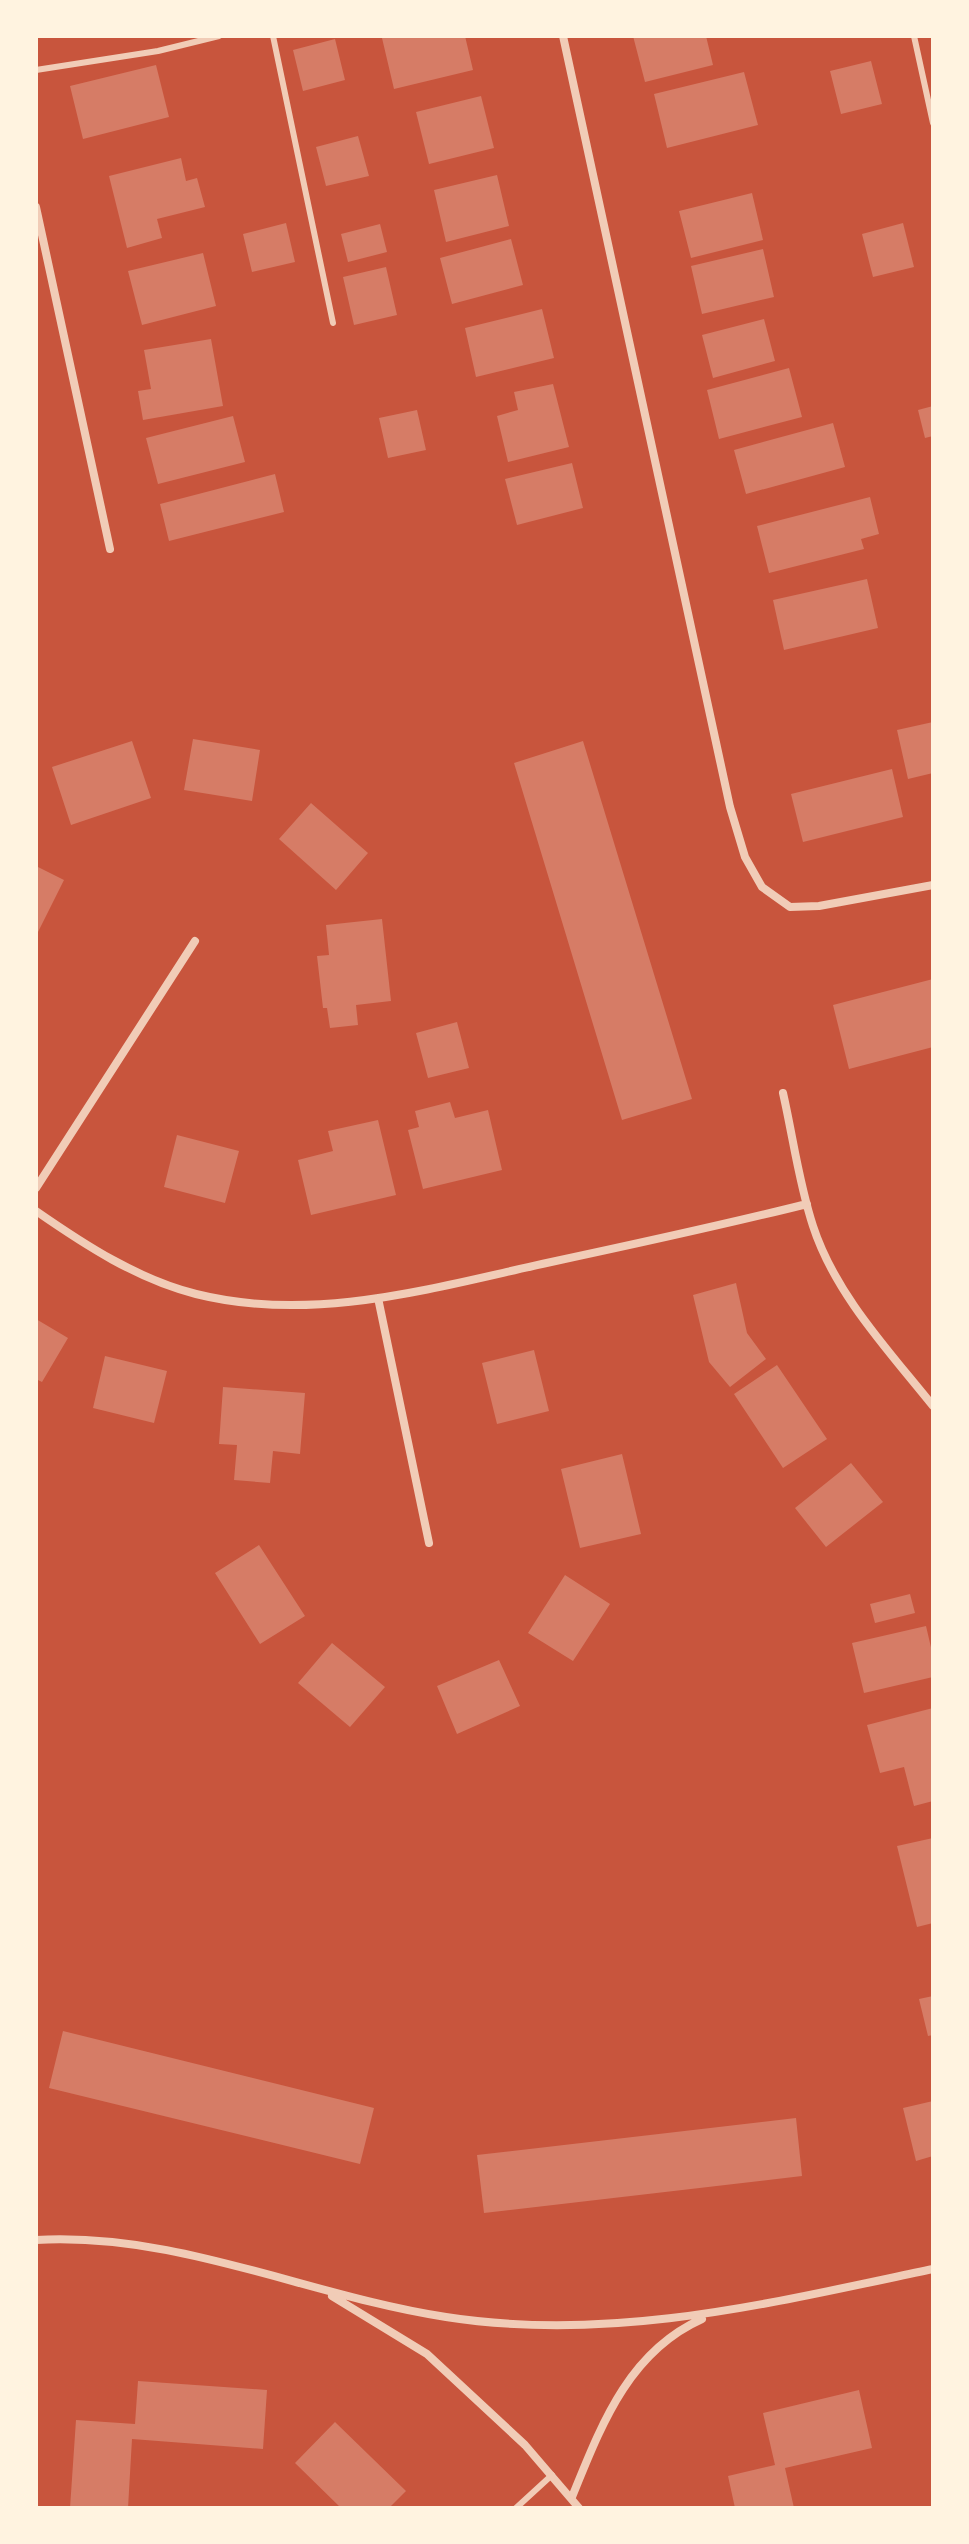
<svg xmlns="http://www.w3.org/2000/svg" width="969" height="2544" viewBox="0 0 969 2544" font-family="Overpass,sans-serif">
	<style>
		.building { fill: #d67c66 }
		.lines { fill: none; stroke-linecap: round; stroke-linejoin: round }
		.service { stroke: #f1ccb7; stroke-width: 6 }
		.minor { stroke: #f1ccb7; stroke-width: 8 }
	</style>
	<rect width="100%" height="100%" fill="#c8553d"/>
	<path class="building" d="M 390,36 L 465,36 L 473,70 L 394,89 L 382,38 Z
		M 633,36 L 706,36 L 713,65 L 645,82 Z
		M 335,39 L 345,80 L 303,91 L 293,50 Z
		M 871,61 L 882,104 L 841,114 L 830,71 Z
		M 156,65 L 169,117 L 83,139 L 70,86 Z
		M 744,72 L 758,125 L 667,148 L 654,94 Z
		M 481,96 L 494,148 L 429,164 L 416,112 Z
		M 358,136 L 369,176 L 326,186 L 316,147 Z
		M 181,158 L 186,181 L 197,178 L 205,207 L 157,219 L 162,238 L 127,248 L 109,176 Z
		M 497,175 L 509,226 L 446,242 L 434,190 Z
		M 752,193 L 763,240 L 691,258 L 679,211 Z
		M 286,223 L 295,262 L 252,272 L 243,234 Z
		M 903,223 L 914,267 L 873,277 L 862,234 Z
		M 380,224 L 387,252 L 348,262 L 341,234 Z
		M 511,239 L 523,285 L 452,304 L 440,258 Z
		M 763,249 L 774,297 L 702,314 L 691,266 Z
		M 203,253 L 216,306 L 142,325 L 128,271 Z
		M 386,267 L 397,315 L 354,325 L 343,277 Z
		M 542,309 L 554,358 L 476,377 L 465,328 Z
		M 764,319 L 775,361 L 713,378 L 702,335 Z
		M 211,339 L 223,406 L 143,420 L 138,391 L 151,389 L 144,350 Z
		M 789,368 L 802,417 L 719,439 L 707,390 Z
		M 553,384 L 569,447 L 508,462 L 497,416 L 518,410 L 514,392 Z
		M 933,406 L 933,436 L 925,438 L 918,410 Z
		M 417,410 L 426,450 L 388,458 L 379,418 Z
		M 233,416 L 245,462 L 158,484 L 146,438 Z
		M 833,423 L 845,467 L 746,494 L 734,450 Z
		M 572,463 L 583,508 L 517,525 L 505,479 Z
		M 275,474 L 284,512 L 169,541 L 160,504 Z
		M 870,497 L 879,534 L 861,539 L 864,549 L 769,573 L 757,526 Z
		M 867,579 L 878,628 L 784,650 L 773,600 Z
		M 933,722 L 933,773 L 908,779 L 897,730 Z
		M 193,739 L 260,750 L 252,801 L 184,790 Z
		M 132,741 L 151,798 L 71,825 L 52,767 Z
		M 583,741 L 692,1099 L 622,1120 L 514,763 Z
		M 892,769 L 903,817 L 803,842 L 791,794 Z
		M 311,803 L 368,853 L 336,890 L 279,839 Z
		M 36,866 L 64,880 L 36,936 Z
		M 382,919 L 391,1001 L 356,1005 L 358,1025 L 330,1028 L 327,1008 L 323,1008 L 317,956 L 329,955 L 326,925 Z
		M 933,979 L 933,1047 L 849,1069 L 833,1005 Z
		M 457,1022 L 469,1068 L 428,1078 L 416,1033 Z
		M 450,1102 L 455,1118 L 488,1110 L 502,1170 L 423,1189 L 408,1130 L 419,1127 L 415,1111 Z
		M 378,1120 L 396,1195 L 311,1215 L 298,1160 L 333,1151 L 328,1131 Z
		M 177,1135 L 239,1151 L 225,1203 L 164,1187 Z
		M 736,1283 L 747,1333 L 766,1359 L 730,1387 L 709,1362 L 693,1295 Z
		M 36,1319 L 68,1338 L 42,1382 L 36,1379 Z
		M 534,1350 L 549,1411 L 497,1424 L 482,1363 Z
		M 105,1356 L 167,1371 L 154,1423 L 93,1408 Z
		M 777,1365 L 827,1439 L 783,1468 L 734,1394 Z
		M 223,1387 L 305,1393 L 300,1454 L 273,1451 L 270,1483 L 234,1480 L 237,1445 L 219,1444 Z
		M 622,1454 L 641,1534 L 580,1548 L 561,1469 Z
		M 851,1463 L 883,1502 L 826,1547 L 795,1508 Z
		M 259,1545 L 305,1616 L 260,1644 L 215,1573 Z
		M 565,1575 L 610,1604 L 573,1661 L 528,1633 Z
		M 910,1594 L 915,1613 L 875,1623 L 870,1604 Z
		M 926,1626 L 933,1656 L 933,1677 L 864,1693 L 852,1643 Z
		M 332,1643 L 385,1687 L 350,1727 L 298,1683 Z
		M 499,1660 L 520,1706 L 457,1734 L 437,1686 Z
		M 933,1708 L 933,1801 L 914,1806 L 904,1767 L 880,1773 L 867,1725 Z
		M 933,1838 L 933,1923 L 917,1927 L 897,1846 Z
		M 933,1996 L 933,2035 L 928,2036 L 919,1999 Z
		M 63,2031 L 374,2108 L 360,2164 L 49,2088 Z
		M 933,2101 L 933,2156 L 916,2161 L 903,2108 Z
		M 796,2118 L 802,2176 L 484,2213 L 477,2155 Z
		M 138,2381 L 267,2390 L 263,2449 L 132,2439 L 128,2508 L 70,2508 L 76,2420 L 135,2424 Z
		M 859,2390 L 872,2448 L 785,2468 L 794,2508 L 735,2508 L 728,2476 L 775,2465 L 763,2413 Z
		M 335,2422 L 406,2491 L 389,2508 L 341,2508 L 295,2463 Z"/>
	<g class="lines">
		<path class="service" d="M 273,36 L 333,323
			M 914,36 L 933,123
			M 36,70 L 158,51 L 219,36
			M 516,2508 L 552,2475"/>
		<path class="minor" d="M 563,36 L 730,807 L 745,857 L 762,887 L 790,907 L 819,906 L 933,885
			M 36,207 L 110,549
			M 783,1093 C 793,1137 799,1184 813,1226 C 835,1294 889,1351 933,1406
			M 36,1188 L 195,941
			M 36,1211 C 85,1245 137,1279 196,1294 C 312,1323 429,1289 542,1264 C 631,1245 719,1226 807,1204
			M 378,1298 L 429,1543
			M 36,2240 C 179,2232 308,2296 446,2317 C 612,2343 771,2303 933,2269
			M 332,2296 L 427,2354 L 525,2445 L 579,2508
			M 572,2497 C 601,2426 628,2352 702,2319"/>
	</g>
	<rect width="969" height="2544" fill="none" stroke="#fff3e0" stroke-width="76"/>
</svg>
